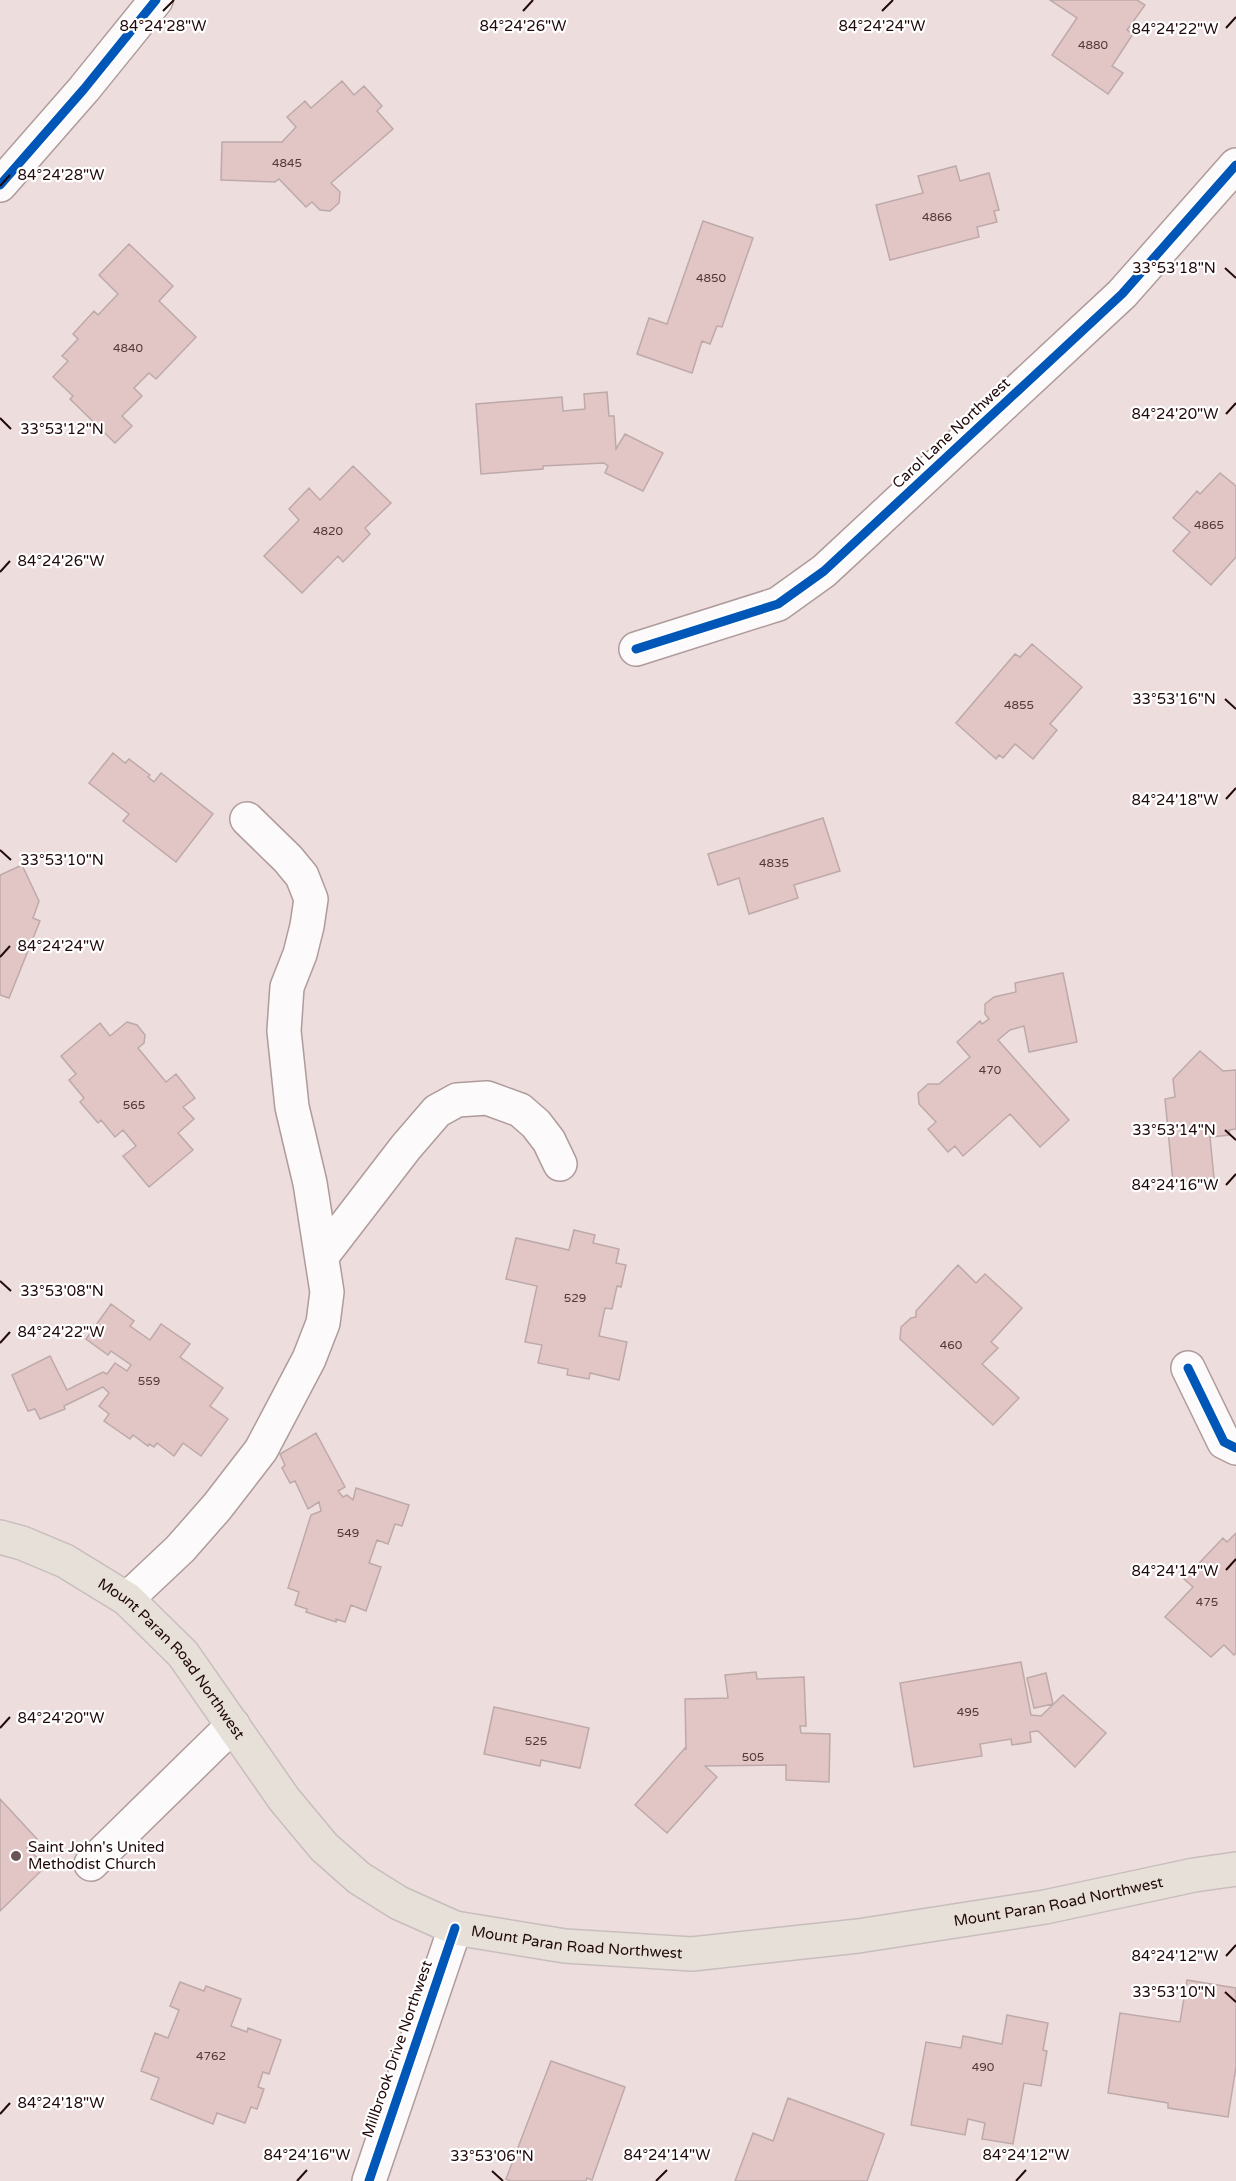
<svg xmlns="http://www.w3.org/2000/svg" width="1236" height="2181" viewBox="0 0 1236 2181" font-family="'Varela Round',sans-serif">
	<style>
		.building { fill: #e2c5c5; stroke: #bea9a9; stroke-width: 1.5 }
		.lines { fill: none; stroke-linecap: round; stroke-linejoin: round }
		.minor-casing { stroke: #af9b9b; stroke-width: 36 }
		.major-casing { stroke: #c8bdbd; stroke-width: 36 }
		.minor { stroke: #fcfafa; stroke-width: 33 }
		.major { stroke: #e7e0d9; stroke-width: 33 }
		.cycleway-casing { stroke: #fff; stroke-width: 13 }
		.cycleway { stroke: #0057b8; stroke-width: 9 }
		.ticks { fill: none; stroke: #22090a; stroke-width: 2 }
		.poi-dot { fill: #695354; stroke: #fff; stroke-width: 2 }
		.labels { text-anchor: middle; dominant-baseline: central; stroke-width: 4.5; stroke-linejoin: round; paint-order: stroke }
		.number-label { font-size: 12px; fill: #523839 }
		.street-label { font-size: 15px; fill: #22090a; stroke: #fff }
		.poi-label { font-size: 15px; fill: #22090a; stroke: #fff; text-anchor: start }
		.ticks-label { font-size: 15px; text-anchor: middle; fill: #22090a; stroke: #fff; stroke-width: 4.5; stroke-linejoin: round; paint-order: stroke }
	</style>
	<rect width="100%" height="100%" fill="#edd"/>
	<path class="building" d="M 1050,0 L 1137,0 L 1145,5 L 1127,30 L 1133,34 L 1112,66 L 1123,73 L 1108,94 L 1052,55 L 1077,18 Z
		M 342,81 L 354,95 L 364,86 L 382,106 L 377,111 L 393,129 L 331,183 L 340,192 L 339,203 L 330,211 L 320,210 L 312,202 L 306,207 L 279,179 L 275,182 L 221,180 L 222,142 L 282,142 L 296,127 L 287,117 L 305,101 L 311,108 Z
		M 956,166 L 960,181 L 989,173 L 999,210 L 994,211 L 997,222 L 977,227 L 979,237 L 890,260 L 876,205 L 923,193 L 918,176 Z
		M 703,221 L 753,238 L 722,327 L 717,326 L 710,344 L 702,341 L 692,373 L 637,354 L 649,318 L 667,324 Z
		M 129,244 L 173,286 L 159,301 L 196,337 L 156,379 L 149,373 L 134,388 L 142,396 L 122,416 L 132,426 L 115,443 L 70,399 L 73,396 L 53,377 L 68,361 L 62,356 L 78,339 L 73,334 L 94,311 L 98,315 L 118,294 L 99,275 Z
		M 607,392 L 609,416 L 614,416 L 616,449 L 625,434 L 663,453 L 643,491 L 605,473 L 608,466 L 604,463 L 543,466 L 543,469 L 481,474 L 476,404 L 562,397 L 563,411 L 585,409 L 584,394 Z
		M 353,466 L 391,503 L 365,528 L 370,534 L 343,562 L 338,556 L 302,593 L 264,556 L 299,520 L 289,509 L 309,488 L 320,500 Z
		M 1220,473 L 1236,486 L 1236,557 L 1211,585 L 1173,551 L 1190,532 L 1173,518 L 1197,491 L 1200,494 Z
		M 1032,644 L 1082,687 L 1050,724 L 1057,730 L 1033,759 L 1015,744 L 1003,758 L 999,755 L 996,759 L 956,723 L 1015,654 L 1020,657 Z
		M 113,753 L 125,763 L 129,759 L 150,775 L 148,777 L 154,782 L 161,773 L 213,814 L 176,862 L 123,821 L 129,814 L 89,783 Z
		M 823,818 L 840,871 L 794,885 L 798,898 L 749,914 L 739,878 L 718,885 L 708,854 Z
		M 22,865 L 39,901 L 33,918 L 40,921 L 9,998 L 0,995 L 0,875 Z
		M 1063,973 L 1077,1042 L 1029,1052 L 1024,1026 L 1010,1030 L 998,1040 L 1069,1120 L 1040,1147 L 1010,1114 L 963,1156 L 955,1146 L 948,1152 L 928,1129 L 936,1122 L 919,1104 L 918,1093 L 928,1084 L 939,1084 L 970,1057 L 957,1042 L 980,1021 L 982,1024 L 989,1019 L 985,1014 L 985,1004 L 994,997 L 1016,992 L 1015,983 Z
		M 127,1022 L 137,1025 L 145,1035 L 144,1043 L 138,1048 L 166,1082 L 176,1074 L 195,1098 L 183,1107 L 194,1119 L 178,1133 L 193,1150 L 149,1187 L 123,1156 L 136,1146 L 123,1130 L 115,1137 L 101,1120 L 98,1123 L 80,1102 L 84,1098 L 69,1080 L 76,1074 L 61,1056 L 100,1023 L 110,1036 Z
		M 1200,1051 L 1223,1071 L 1236,1070 L 1236,1129 L 1229,1130 L 1230,1135 L 1210,1137 L 1214,1178 L 1173,1182 L 1165,1099 L 1175,1097 L 1173,1079 Z
		M 574,1230 L 595,1235 L 593,1243 L 619,1249 L 616,1263 L 626,1265 L 621,1287 L 617,1286 L 612,1309 L 605,1308 L 599,1336 L 627,1342 L 619,1380 L 590,1373 L 589,1379 L 567,1375 L 568,1369 L 538,1363 L 542,1345 L 525,1342 L 537,1286 L 506,1279 L 516,1238 L 569,1250 Z
		M 958,1265 L 976,1283 L 985,1274 L 1022,1308 L 991,1342 L 998,1348 L 982,1364 L 1019,1398 L 993,1425 L 900,1339 L 901,1327 L 911,1318 L 916,1317 L 916,1311 Z
		M 111,1304 L 134,1321 L 130,1326 L 150,1340 L 161,1324 L 190,1344 L 180,1357 L 223,1388 L 210,1406 L 228,1419 L 201,1456 L 183,1443 L 174,1456 L 157,1443 L 154,1447 L 149,1444 L 148,1446 L 133,1435 L 130,1439 L 104,1421 L 109,1414 L 99,1406 L 109,1393 L 103,1387 L 64,1406 L 65,1409 L 40,1419 L 35,1409 L 28,1411 L 12,1375 L 50,1356 L 67,1390 L 103,1372 L 107,1374 L 115,1363 L 127,1371 L 131,1365 L 111,1351 L 108,1355 L 86,1339 Z
		M 316,1433 L 345,1487 L 338,1491 L 343,1497 L 347,1495 L 353,1500 L 356,1488 L 409,1505 L 402,1526 L 395,1524 L 388,1544 L 377,1540 L 369,1563 L 381,1567 L 366,1611 L 351,1605 L 345,1622 L 336,1619 L 336,1622 L 306,1612 L 307,1609 L 295,1605 L 299,1592 L 288,1588 L 311,1515 L 321,1511 L 319,1502 L 308,1509 L 295,1481 L 290,1483 L 282,1468 L 285,1465 L 280,1454 Z
		M 1236,1533 L 1236,1653 L 1234,1655 L 1224,1645 L 1211,1657 L 1165,1617 L 1193,1587 L 1184,1579 L 1223,1538 L 1227,1542 Z
		M 1021,1662 L 1031,1715 L 1041,1716 L 1063,1695 L 1106,1733 L 1075,1767 L 1038,1731 L 1030,1732 L 1031,1742 L 1012,1745 L 1011,1739 L 980,1744 L 982,1756 L 914,1767 L 900,1683 Z
		M 756,1672 L 757,1679 L 804,1677 L 806,1726 L 800,1726 L 801,1733 L 830,1734 L 829,1782 L 786,1780 L 786,1765 L 705,1766 L 717,1777 L 667,1833 L 635,1805 L 685,1748 L 686,1750 L 685,1699 L 728,1698 L 725,1675 Z
		M 1046,1673 L 1053,1704 L 1034,1708 L 1027,1678 Z
		M 494,1707 L 589,1728 L 580,1768 L 541,1760 L 540,1766 L 484,1754 Z
		M 0,1799 L 37,1839 L 27,1848 L 46,1866 L 0,1911 Z
		M 1187,1980 L 1236,1988 L 1236,2067 L 1228,2117 L 1168,2108 L 1168,2103 L 1108,2093 L 1120,2013 L 1180,2022 Z
		M 180,1982 L 204,1991 L 206,1986 L 241,1999 L 231,2026 L 247,2032 L 248,2028 L 281,2040 L 269,2074 L 263,2072 L 258,2087 L 264,2089 L 257,2109 L 251,2107 L 245,2123 L 217,2113 L 213,2124 L 151,2099 L 159,2078 L 141,2071 L 155,2033 L 168,2038 L 179,2010 L 170,2006 Z
		M 1007,2015 L 1048,2023 L 1043,2050 L 1047,2051 L 1041,2086 L 1024,2083 L 1013,2144 L 982,2139 L 985,2123 L 968,2119 L 965,2135 L 911,2125 L 926,2042 L 961,2048 L 963,2036 L 1002,2044 Z
		M 551,2061 L 625,2087 L 592,2180 L 587,2178 L 586,2181 L 511,2181 L 506,2179 Z
		M 788,2098 L 884,2134 L 867,2181 L 735,2181 L 753,2133 L 773,2141 Z"/>
	<g class="lines">
		<g class="minor-casing">
			<path id="minor" d="M 0,185 L 84,89 L 156,0
				M 636,649 L 778,604 L 824,571 L 1122,294 L 1236,165
				M 322,1256 L 406,1147 L 437,1111 L 457,1100 L 487,1098 L 520,1110 L 536,1124 L 549,1141 L 560,1164
				M 1188,1368 L 1224,1442 L 1236,1448
				M 127,1599 L 180,1549 L 217,1507 L 261,1450 L 309,1359 L 323,1323 L 327,1292 L 310,1183 L 292,1107 L 284,1031 L 287,987 L 300,954 L 307,926 L 311,899 L 302,876 L 288,859 L 247,819
				M 91,1864 L 233,1725
				M 369,2181 L 455,1928"/>
		</g>
		<g class="major-casing">
			<g id="major">
				<path id="s1" d="M 0,1537 L 22,1543 L 65,1561 L 127,1599 L 183,1654 L 284,1799 L 324,1847 L 359,1878 L 399,1903 L 455,1928 L 565,1946 L 692,1954 L 858,1936 L 1045,1907 L 1194,1875 L 1236,1869"/>
			</g>
		</g>
		<use href="#minor" class="minor"/>
		<use href="#major" class="major"/>
		<g class="cycleway-casing">
			<path id="cycleway" d="M 0,185 L 84,89 L 156,0
				M 636,649 L 778,604 L 824,571 L 1122,294 L 1236,165
				M 1188,1368 L 1224,1442 L 1236,1448
				M 369,2181 L 455,1928"/>
		</g>
		<use href="#cycleway" class="cycleway"/>
	</g>
	<path class="ticks" d="M 163,11 L 174,0M 523,11 L 533,0M 882,11 L 893,0M 1226,28 L 1236,17M 0,186 L 10,175M 1225,268 L 1236,278M 1226,414 L 1236,403M 0,418 L 11,429M 0,572 L 10,561M 1225,699 L 1236,709M 1226,799 L 1236,788M 0,850 L 11,860M 0,957 L 10,946M 1225,1130 L 1236,1140M 1226,1185 L 1236,1174M 0,1281 L 11,1291M 0,1343 L 10,1332M 1226,1570 L 1236,1559M 0,1728 L 10,1717M 1226,1956 L 1236,1945M 1225,1992 L 1236,2002M 0,2114 L 10,2103M 492,2171 L 503,2181M 297,2181 L 307,2170M 656,2181 L 667,2170M 1016,2181 L 1026,2170"/>
	<circle class="poi-dot" cx="16" cy="1856" r="6"/>
	<g class="labels">
		<g class="number-label">
			<text x="1093" y="45">4880</text>
			<text x="287" y="163">4845</text>
			<text x="937" y="217">4866</text>
			<text x="711" y="278">4850</text>
			<text x="128" y="348">4840</text>
			<text x="1209" y="525">4865</text>
			<text x="328" y="531">4820</text>
			<text x="1019" y="705">4855</text>
			<text x="774" y="863">4835</text>
			<text x="990" y="1070">470</text>
			<text x="134" y="1105">565</text>
			<text x="575" y="1298">529</text>
			<text x="951" y="1345">460</text>
			<text x="149" y="1381">559</text>
			<text x="348" y="1533">549</text>
			<text x="1207" y="1602">475</text>
			<text x="968" y="1712">495</text>
			<text x="536" y="1741">525</text>
			<text x="753" y="1757">505</text>
			<text x="211" y="2056">4762</text>
			<text x="983" y="2067">490</text>
		</g>
		<g class="street-label">
			<text transform="translate(951 433) rotate(-43)">Carol Lane Northwest</text>
			<text stroke="none"><textPath href="#s1" startOffset="216">Mount Paran Road Northwest</textPath></text>
			<text stroke="none"><textPath href="#s1" startOffset="1224">Mount Paran Road Northwest</textPath></text>
			<text stroke="none"><textPath href="#s1" startOffset="738">Mount Paran Road Northwest</textPath></text>
			<text transform="translate(397 2049) rotate(-71)">Millbrook Drive Northwest</text>
		</g>
		<g class="poi-label">
			<text x="28" y="1847">Saint John's United<tspan x="28" dy="17">Methodist Church</tspan></text>
		</g>
	</g>
	<g class="ticks-label">
		<text x="163" y="31">84°24'28"W</text>
		<text x="523" y="31">84°24'26"W</text>
		<text x="882" y="31">84°24'24"W</text>
		<text x="1175" y="34">84°24'22"W</text>
		<text x="61" y="180">84°24'28"W</text>
		<text x="1174" y="273">33°53'18"N</text>
		<text x="1175" y="419">84°24'20"W</text>
		<text x="62" y="434">33°53'12"N</text>
		<text x="61" y="566">84°24'26"W</text>
		<text x="1174" y="704">33°53'16"N</text>
		<text x="1175" y="805">84°24'18"W</text>
		<text x="62" y="865">33°53'10"N</text>
		<text x="61" y="951">84°24'24"W</text>
		<text x="1174" y="1135">33°53'14"N</text>
		<text x="1175" y="1190">84°24'16"W</text>
		<text x="62" y="1296">33°53'08"N</text>
		<text x="61" y="1337">84°24'22"W</text>
		<text x="1175" y="1576">84°24'14"W</text>
		<text x="61" y="1723">84°24'20"W</text>
		<text x="1175" y="1961">84°24'12"W</text>
		<text x="1174" y="1997">33°53'10"N</text>
		<text x="61" y="2108">84°24'18"W</text>
		<text x="307" y="2160">84°24'16"W</text>
		<text x="667" y="2160">84°24'14"W</text>
		<text x="1026" y="2160">84°24'12"W</text>
		<text x="492" y="2161">33°53'06"N</text>
	</g>
</svg>
